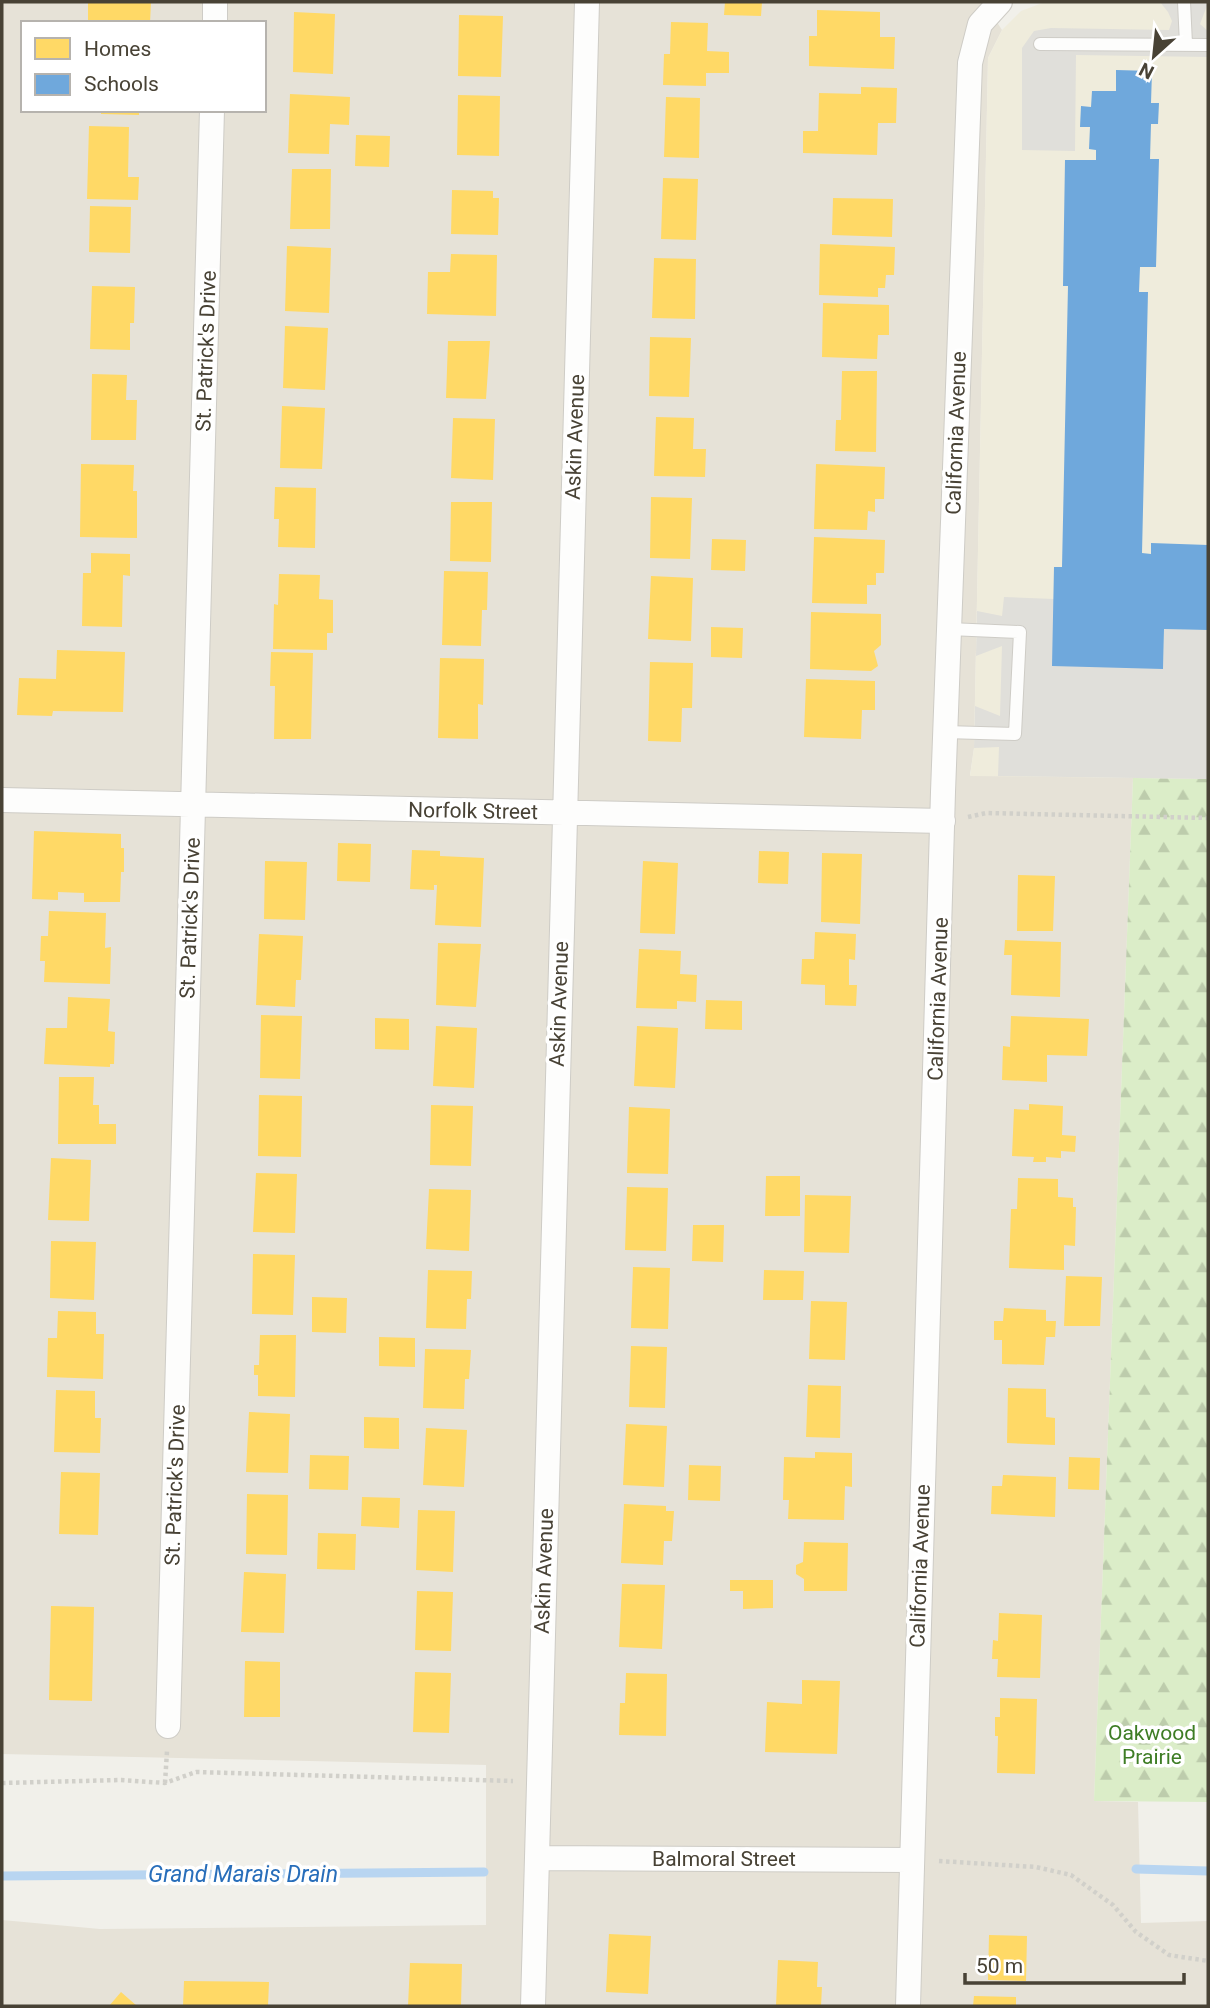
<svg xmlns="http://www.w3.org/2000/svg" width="1210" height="2008" viewBox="0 0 1210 2008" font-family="Roboto,sans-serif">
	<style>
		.residential { fill: #e6e2d7; fill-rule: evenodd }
		.education { fill: #efecdc }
		.forest { fill: url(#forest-firs) }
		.parking { fill: #e0dfda }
		.homes { fill: #ffd966 }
		.schools { fill: #6fa8dc }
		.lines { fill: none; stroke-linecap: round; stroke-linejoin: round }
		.stream { stroke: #b8d5f1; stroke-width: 9 }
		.service-casing { stroke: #ceccc6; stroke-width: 14 }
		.minor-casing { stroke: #ceccc6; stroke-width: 26 }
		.path { stroke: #d1d0ca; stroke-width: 4.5; stroke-dasharray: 3.5 3.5; stroke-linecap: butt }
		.service { stroke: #fdfdfc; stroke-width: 12 }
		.minor { stroke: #fdfdfc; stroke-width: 24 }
		.labels { text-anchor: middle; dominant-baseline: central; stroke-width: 7; stroke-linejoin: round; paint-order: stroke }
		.street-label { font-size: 21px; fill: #484235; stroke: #fff }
		.park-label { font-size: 21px; fill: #3e7d25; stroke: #fff }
		.water-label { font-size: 23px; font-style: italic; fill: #286eba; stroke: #fff }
	</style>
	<defs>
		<pattern id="forest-firs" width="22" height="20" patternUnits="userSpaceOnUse" patternTransform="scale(1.75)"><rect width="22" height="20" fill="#dbedc8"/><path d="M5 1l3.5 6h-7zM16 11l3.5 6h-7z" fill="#bdccac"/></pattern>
	</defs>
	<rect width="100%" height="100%" fill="#f1f0ea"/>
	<path class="residential" d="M 2,2 L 984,2 L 1002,30 L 988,58 L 974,748 L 970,775 L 1133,778 L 1094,1801 L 1138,1802 L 1141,1923 L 1208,1921 L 1208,2006 L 2,2006 L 2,1920 L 100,1929 L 486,1925 L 486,1765 L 2,1754 ZM 23,23 L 264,23 L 264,110 L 23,110 Z"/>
	<path class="education" d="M 1045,2 L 1208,3 L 1208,779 L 970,776 L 974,748 L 988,58 L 1002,30 L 1021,11 Z"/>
	<path class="forest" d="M 1133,778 L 1208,779 L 1208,1802 L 1094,1801 Z"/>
	<path class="parking" d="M 1160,2 L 1208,3 L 1200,24 L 1208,31 L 1208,57 L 1076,55 L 1075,151 L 1022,150 L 1022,48 L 1034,31 L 1051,28 L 1169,30 L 1172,21 L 1168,12 Z
		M 1004,597 L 1054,599 L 1163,669 L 1164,629 L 1208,630 L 1208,779 L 998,776 L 999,747 L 974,748 L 975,706 L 1000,716 L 1002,646 L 976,656 L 977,611 L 1002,616 Z"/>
	<path class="homes" d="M 88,2 L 151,2 L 150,23 L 106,23 L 106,21 L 88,20 Z
		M 725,2 L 762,2 L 761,16 L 724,15 Z
		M 817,10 L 880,12 L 880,37 L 895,37 L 894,69 L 809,66 L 809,36 L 817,36 Z
		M 294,12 L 335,14 L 333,74 L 293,72 Z
		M 459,15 L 503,16 L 501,77 L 458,76 Z
		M 671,22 L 708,23 L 707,51 L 729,52 L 729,73 L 706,73 L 706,86 L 663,85 L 664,54 L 670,54 Z
		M 861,87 L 897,88 L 896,123 L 878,123 L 877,155 L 803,153 L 803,131 L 818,131 L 819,93 L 861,94 Z
		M 290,94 L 350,97 L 349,125 L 330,124 L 329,154 L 288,153 Z
		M 458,95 L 500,96 L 499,156 L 457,155 Z
		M 666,97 L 700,98 L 699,158 L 664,157 Z
		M 101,110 L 139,110 L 139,115 L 101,114 Z
		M 89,126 L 129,127 L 128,177 L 139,177 L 138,200 L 87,199 Z
		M 356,135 L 390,136 L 389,167 L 355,166 Z
		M 292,169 L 331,169 L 330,229 L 290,229 Z
		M 663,178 L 698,179 L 696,240 L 661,239 Z
		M 452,190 L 493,191 L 493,198 L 499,198 L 498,235 L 451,234 Z
		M 833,198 L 893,199 L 892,237 L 832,235 Z
		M 90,206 L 131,207 L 130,253 L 89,252 Z
		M 820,244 L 895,247 L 894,275 L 886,275 L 885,288 L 878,288 L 878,297 L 819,295 Z
		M 287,246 L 331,248 L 329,313 L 285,311 Z
		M 451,254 L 497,255 L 496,316 L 427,314 L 428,272 L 450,272 Z
		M 654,258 L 696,259 L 695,319 L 652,318 Z
		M 92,286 L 135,287 L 134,323 L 130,323 L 130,350 L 90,349 Z
		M 823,303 L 889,305 L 889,335 L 878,335 L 877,359 L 822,357 Z
		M 285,326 L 328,328 L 325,390 L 283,388 Z
		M 650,337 L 691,338 L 689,397 L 649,396 Z
		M 448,341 L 490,341 L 486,399 L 446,398 Z
		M 842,371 L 877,371 L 876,452 L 835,451 L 836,420 L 841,420 Z
		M 92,374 L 127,375 L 126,400 L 137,400 L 136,440 L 91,440 Z
		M 282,406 L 325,408 L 322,469 L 280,468 Z
		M 656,417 L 694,418 L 693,449 L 706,449 L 705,477 L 654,476 Z
		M 453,418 L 495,419 L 493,480 L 451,478 Z
		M 81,464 L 134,465 L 133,491 L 137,491 L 137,538 L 80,537 Z
		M 816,464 L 885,467 L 884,499 L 875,499 L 875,512 L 868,511 L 867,530 L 814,529 Z
		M 275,487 L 316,488 L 315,548 L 278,547 L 279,519 L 274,519 Z
		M 651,497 L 692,498 L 690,559 L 650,558 Z
		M 451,502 L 492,502 L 491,562 L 450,561 Z
		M 814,537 L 885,540 L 884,573 L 876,573 L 876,585 L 867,585 L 867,604 L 812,603 Z
		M 712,539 L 746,540 L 745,571 L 711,570 Z
		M 91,553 L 130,554 L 130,576 L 123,575 L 122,627 L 82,626 L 83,573 L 91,573 Z
		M 444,571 L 488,572 L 487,610 L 482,610 L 481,646 L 442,645 Z
		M 279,574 L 320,575 L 319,599 L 333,600 L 333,633 L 327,633 L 327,650 L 273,649 L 274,604 L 278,605 Z
		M 651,576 L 693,578 L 691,641 L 648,639 Z
		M 811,612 L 881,614 L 881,645 L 874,651 L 878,666 L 871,671 L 810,669 Z
		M 711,627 L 743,628 L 742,658 L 711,657 Z
		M 57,650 L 125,652 L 123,712 L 53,711 L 52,716 L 17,715 L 19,678 L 56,679 Z
		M 271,652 L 313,653 L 311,739 L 274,739 L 275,686 L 270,686 Z
		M 440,658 L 484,659 L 483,705 L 478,704 L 478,739 L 438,738 Z
		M 650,662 L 693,663 L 692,708 L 682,708 L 681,742 L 648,741 Z
		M 806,679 L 875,681 L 875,710 L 862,710 L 861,739 L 804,737 Z
		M 34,831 L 121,834 L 121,848 L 124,848 L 124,872 L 121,872 L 120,902 L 84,902 L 84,893 L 58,892 L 58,900 L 32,899 Z
		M 338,843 L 371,844 L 370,882 L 337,881 Z
		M 412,850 L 440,851 L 440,856 L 484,858 L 481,927 L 435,925 L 437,885 L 434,885 L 434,890 L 410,889 Z
		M 759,851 L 789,852 L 788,884 L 758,883 Z
		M 822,853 L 862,854 L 860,924 L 821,922 Z
		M 265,861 L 307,862 L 305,920 L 264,919 Z
		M 643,861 L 678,863 L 675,934 L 640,933 Z
		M 1018,875 L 1055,876 L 1053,931 L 1017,931 Z
		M 49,911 L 106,913 L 105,948 L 111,947 L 110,984 L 44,982 L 45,961 L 40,961 L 41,936 L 48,936 Z
		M 815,932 L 856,934 L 855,960 L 849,959 L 849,985 L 857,985 L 856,1006 L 825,1005 L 825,985 L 801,984 L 802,959 L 814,959 Z
		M 259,934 L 303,936 L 301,980 L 296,980 L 295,1007 L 256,1005 Z
		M 1005,940 L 1061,942 L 1060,997 L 1011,995 L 1012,955 L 1004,955 Z
		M 438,943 L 481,944 L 476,1007 L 436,1005 Z
		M 639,949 L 681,951 L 680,974 L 697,975 L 696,1002 L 677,1001 L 677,1009 L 636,1008 Z
		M 68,997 L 110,999 L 108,1031 L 115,1032 L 114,1064 L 110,1064 L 110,1067 L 44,1064 L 46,1028 L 67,1028 Z
		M 706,1000 L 742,1001 L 742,1030 L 705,1029 Z
		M 261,1015 L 302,1016 L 300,1079 L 260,1078 Z
		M 1011,1016 L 1089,1019 L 1087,1056 L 1047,1055 L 1047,1082 L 1002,1080 L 1003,1046 L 1010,1047 Z
		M 375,1018 L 409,1019 L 409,1050 L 375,1049 Z
		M 436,1026 L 477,1028 L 474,1088 L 433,1086 Z
		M 637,1026 L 678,1028 L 675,1088 L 634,1086 Z
		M 59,1077 L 94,1077 L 93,1105 L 99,1105 L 99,1124 L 116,1124 L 116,1144 L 58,1144 Z
		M 259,1095 L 302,1096 L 301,1157 L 258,1156 Z
		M 1029,1104 L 1063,1106 L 1062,1135 L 1076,1136 L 1075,1152 L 1061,1151 L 1061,1158 L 1046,1157 L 1046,1162 L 1033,1162 L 1034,1157 L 1012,1156 L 1014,1109 L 1029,1110 Z
		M 431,1105 L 473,1106 L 471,1166 L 430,1165 Z
		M 629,1107 L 670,1109 L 668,1174 L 627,1173 Z
		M 51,1158 L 91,1160 L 89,1221 L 48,1220 Z
		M 256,1173 L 297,1174 L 295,1233 L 253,1232 Z
		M 766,1176 L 800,1176 L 800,1216 L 765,1216 Z
		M 1018,1178 L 1058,1179 L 1058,1197 L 1073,1198 L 1073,1207 L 1076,1207 L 1075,1246 L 1064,1245 L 1064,1270 L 1009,1268 L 1011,1209 L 1017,1209 Z
		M 627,1187 L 668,1188 L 666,1251 L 625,1250 Z
		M 429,1189 L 471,1190 L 469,1251 L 426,1249 Z
		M 805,1195 L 851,1196 L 849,1253 L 804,1252 Z
		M 693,1225 L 724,1225 L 723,1262 L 692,1261 Z
		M 51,1241 L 96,1242 L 94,1300 L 50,1298 Z
		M 253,1254 L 295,1255 L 293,1315 L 252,1314 Z
		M 633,1267 L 670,1268 L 668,1329 L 631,1328 Z
		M 428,1270 L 472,1271 L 471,1299 L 467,1299 L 466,1329 L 426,1328 Z
		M 764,1270 L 804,1271 L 803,1300 L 763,1300 Z
		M 1066,1276 L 1102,1277 L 1100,1326 L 1064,1326 Z
		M 312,1297 L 347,1298 L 346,1333 L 312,1332 Z
		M 811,1301 L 847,1302 L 845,1360 L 809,1359 Z
		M 1004,1308 L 1046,1310 L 1046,1321 L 1056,1321 L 1055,1337 L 1046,1337 L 1044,1365 L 1002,1364 L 1002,1340 L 994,1340 L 994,1321 L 1003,1321 Z
		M 58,1311 L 96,1312 L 96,1334 L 104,1334 L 103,1379 L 47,1377 L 48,1338 L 57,1338 Z
		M 260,1335 L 296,1335 L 295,1397 L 258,1396 L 258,1375 L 254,1375 L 254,1365 L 259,1365 Z
		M 379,1337 L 415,1338 L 415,1367 L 379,1366 Z
		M 631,1346 L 667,1347 L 665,1408 L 629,1407 Z
		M 425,1349 L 471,1350 L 469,1379 L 465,1379 L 464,1409 L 423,1408 Z
		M 808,1385 L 841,1386 L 840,1438 L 806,1437 Z
		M 1008,1388 L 1046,1389 L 1046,1417 L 1055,1418 L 1055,1445 L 1007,1443 Z
		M 56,1390 L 95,1391 L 95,1418 L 101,1418 L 100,1453 L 54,1452 Z
		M 249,1412 L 290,1414 L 288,1473 L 246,1472 Z
		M 364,1417 L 399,1418 L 399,1449 L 364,1448 Z
		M 626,1424 L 667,1426 L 664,1487 L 623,1485 Z
		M 426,1428 L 467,1430 L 464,1487 L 423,1485 Z
		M 815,1452 L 852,1453 L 852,1487 L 845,1486 L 844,1520 L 788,1519 L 789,1500 L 783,1500 L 784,1457 L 815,1458 Z
		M 310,1455 L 349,1456 L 348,1490 L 309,1489 Z
		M 1069,1457 L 1100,1458 L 1099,1490 L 1068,1489 Z
		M 689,1465 L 721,1466 L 720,1501 L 688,1500 Z
		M 61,1472 L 100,1473 L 98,1535 L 59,1534 Z
		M 1003,1475 L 1056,1477 L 1055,1517 L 991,1514 L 992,1486 L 1002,1486 Z
		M 247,1494 L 288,1495 L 287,1555 L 246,1554 Z
		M 362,1497 L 400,1498 L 399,1528 L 361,1526 Z
		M 624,1504 L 666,1506 L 666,1511 L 674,1511 L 672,1541 L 664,1541 L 663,1565 L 621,1563 Z
		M 418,1510 L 455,1511 L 453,1572 L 416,1570 Z
		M 318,1533 L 356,1534 L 355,1570 L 317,1569 Z
		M 804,1542 L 848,1543 L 847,1591 L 804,1591 L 804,1579 L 796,1574 L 796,1565 L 803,1562 Z
		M 244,1572 L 286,1574 L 284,1633 L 241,1632 Z
		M 730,1580 L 773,1580 L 773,1608 L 743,1609 L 743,1591 L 730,1591 Z
		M 622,1584 L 665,1585 L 662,1649 L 619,1647 Z
		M 417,1591 L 453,1592 L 451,1651 L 415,1650 Z
		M 51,1606 L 94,1607 L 92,1701 L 49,1700 Z
		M 999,1613 L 1042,1615 L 1040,1678 L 997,1677 L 998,1659 L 992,1659 L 993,1640 L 998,1641 Z
		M 245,1661 L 280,1662 L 280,1717 L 244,1717 Z
		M 415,1672 L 451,1673 L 449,1733 L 413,1732 Z
		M 626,1673 L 667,1674 L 666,1736 L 619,1735 L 620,1703 L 625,1703 Z
		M 802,1680 L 840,1681 L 837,1754 L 765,1752 L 767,1702 L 802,1704 Z
		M 1000,1698 L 1037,1699 L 1035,1774 L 997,1773 L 998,1736 L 995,1736 L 995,1717 L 1000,1717 Z
		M 609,1934 L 651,1936 L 648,1994 L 606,1992 Z
		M 989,1935 L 1027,1936 L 1026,1981 L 988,1980 Z
		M 778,1960 L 818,1962 L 817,1987 L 822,1987 L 821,2006 L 776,2006 Z
		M 410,1963 L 462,1964 L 461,2006 L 408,2006 Z
		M 184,1981 L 269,1982 L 268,2006 L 183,2006 Z
		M 121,1992 L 137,2006 L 109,2006 Z
		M 974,1996 L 1016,1997 L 1016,2006 L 973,2006 Z"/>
	<path class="schools" d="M 1116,70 L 1152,71 L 1151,103 L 1159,103 L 1158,124 L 1151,124 L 1150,159 L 1159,159 L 1156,267 L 1140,267 L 1139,292 L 1148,292 L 1142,553 L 1151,554 L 1151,543 L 1208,545 L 1208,630 L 1164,629 L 1163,669 L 1052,666 L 1054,567 L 1062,567 L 1068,286 L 1063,286 L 1065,160 L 1096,160 L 1096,150 L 1089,149 L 1090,127 L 1080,127 L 1081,106 L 1091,107 L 1092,91 L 1116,91 Z"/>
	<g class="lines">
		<path class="stream" d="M 1136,1869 L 1208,1871
			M 2,1876 L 484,1872"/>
		<g class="service-casing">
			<path id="service" d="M 1184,2 L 1186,44
				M 1040,44 L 1208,45
				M 945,732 L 1015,734 L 1020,632 L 949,629"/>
		</g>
		<g class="minor-casing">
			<path id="minor" d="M 215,23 L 215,2
				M 2,800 L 943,821
				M 168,1726 L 212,110
				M 537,1858 L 911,1860
				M 533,2006 L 587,2
				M 908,2006 L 943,792 L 970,63 L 980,24 L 1000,2"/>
		</g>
		<path class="path" d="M 968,817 L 986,813 L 1208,818
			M 2,1783 L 121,1780 L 165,1783 L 196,1772 L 513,1781
			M 165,1783 L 167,1751
			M 939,1861 L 1036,1867 L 1071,1875 L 1113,1905 L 1136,1932 L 1169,1955 L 1208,1961"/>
		<use href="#service" class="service"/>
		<use href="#minor" class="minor"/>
	</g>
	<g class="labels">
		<g class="street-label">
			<text transform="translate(206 351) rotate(-88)">St. Patrick's Drive</text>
			<text transform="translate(956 433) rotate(-88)">California Avenue</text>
			<text transform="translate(575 437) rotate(-88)">Askin Avenue</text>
			<text transform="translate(473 811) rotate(1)">Norfolk Street</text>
			<text transform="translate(190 918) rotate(-88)">St. Patrick's Drive</text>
			<text transform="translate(938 999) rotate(-88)">California Avenue</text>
			<text transform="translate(559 1004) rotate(-88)">Askin Avenue</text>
			<text transform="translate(175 1485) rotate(-88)">St. Patrick's Drive</text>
			<text transform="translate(920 1566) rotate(-88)">California Avenue</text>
			<text transform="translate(544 1571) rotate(-88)">Askin Avenue</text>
			<text x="724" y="1859">Balmoral Street</text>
		</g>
		<g class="park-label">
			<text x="1152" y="1733">Oakwood<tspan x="1152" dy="24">Prairie</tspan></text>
		</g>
		<g class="water-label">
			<text x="243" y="1874">Grand Marais Drain</text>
		</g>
	</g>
	<rect width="1210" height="2008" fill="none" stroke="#484235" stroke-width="7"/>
	<rect x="21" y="21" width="245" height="91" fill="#ffffff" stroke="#b6b3ae" stroke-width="2"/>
	<rect x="35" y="38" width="35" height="21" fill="#ffd966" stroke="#b6b3ae" stroke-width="2"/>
	<text x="84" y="56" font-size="21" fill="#484235">Homes</text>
	<rect x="35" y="74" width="35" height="21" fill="#6fa8dc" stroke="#b6b3ae" stroke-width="2"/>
	<text x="84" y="91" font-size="21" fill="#484235">Schools</text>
	<g transform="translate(1154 56) rotate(207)" stroke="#ffffff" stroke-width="5" paint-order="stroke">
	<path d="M0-5L12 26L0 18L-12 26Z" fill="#484235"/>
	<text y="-10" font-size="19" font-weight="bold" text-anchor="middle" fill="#484235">N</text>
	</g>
	<path d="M965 1973v10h219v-10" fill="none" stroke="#484235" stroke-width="3.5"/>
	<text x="976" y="1973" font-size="21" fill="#484235" stroke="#ffffff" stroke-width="5" paint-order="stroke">50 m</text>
</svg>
